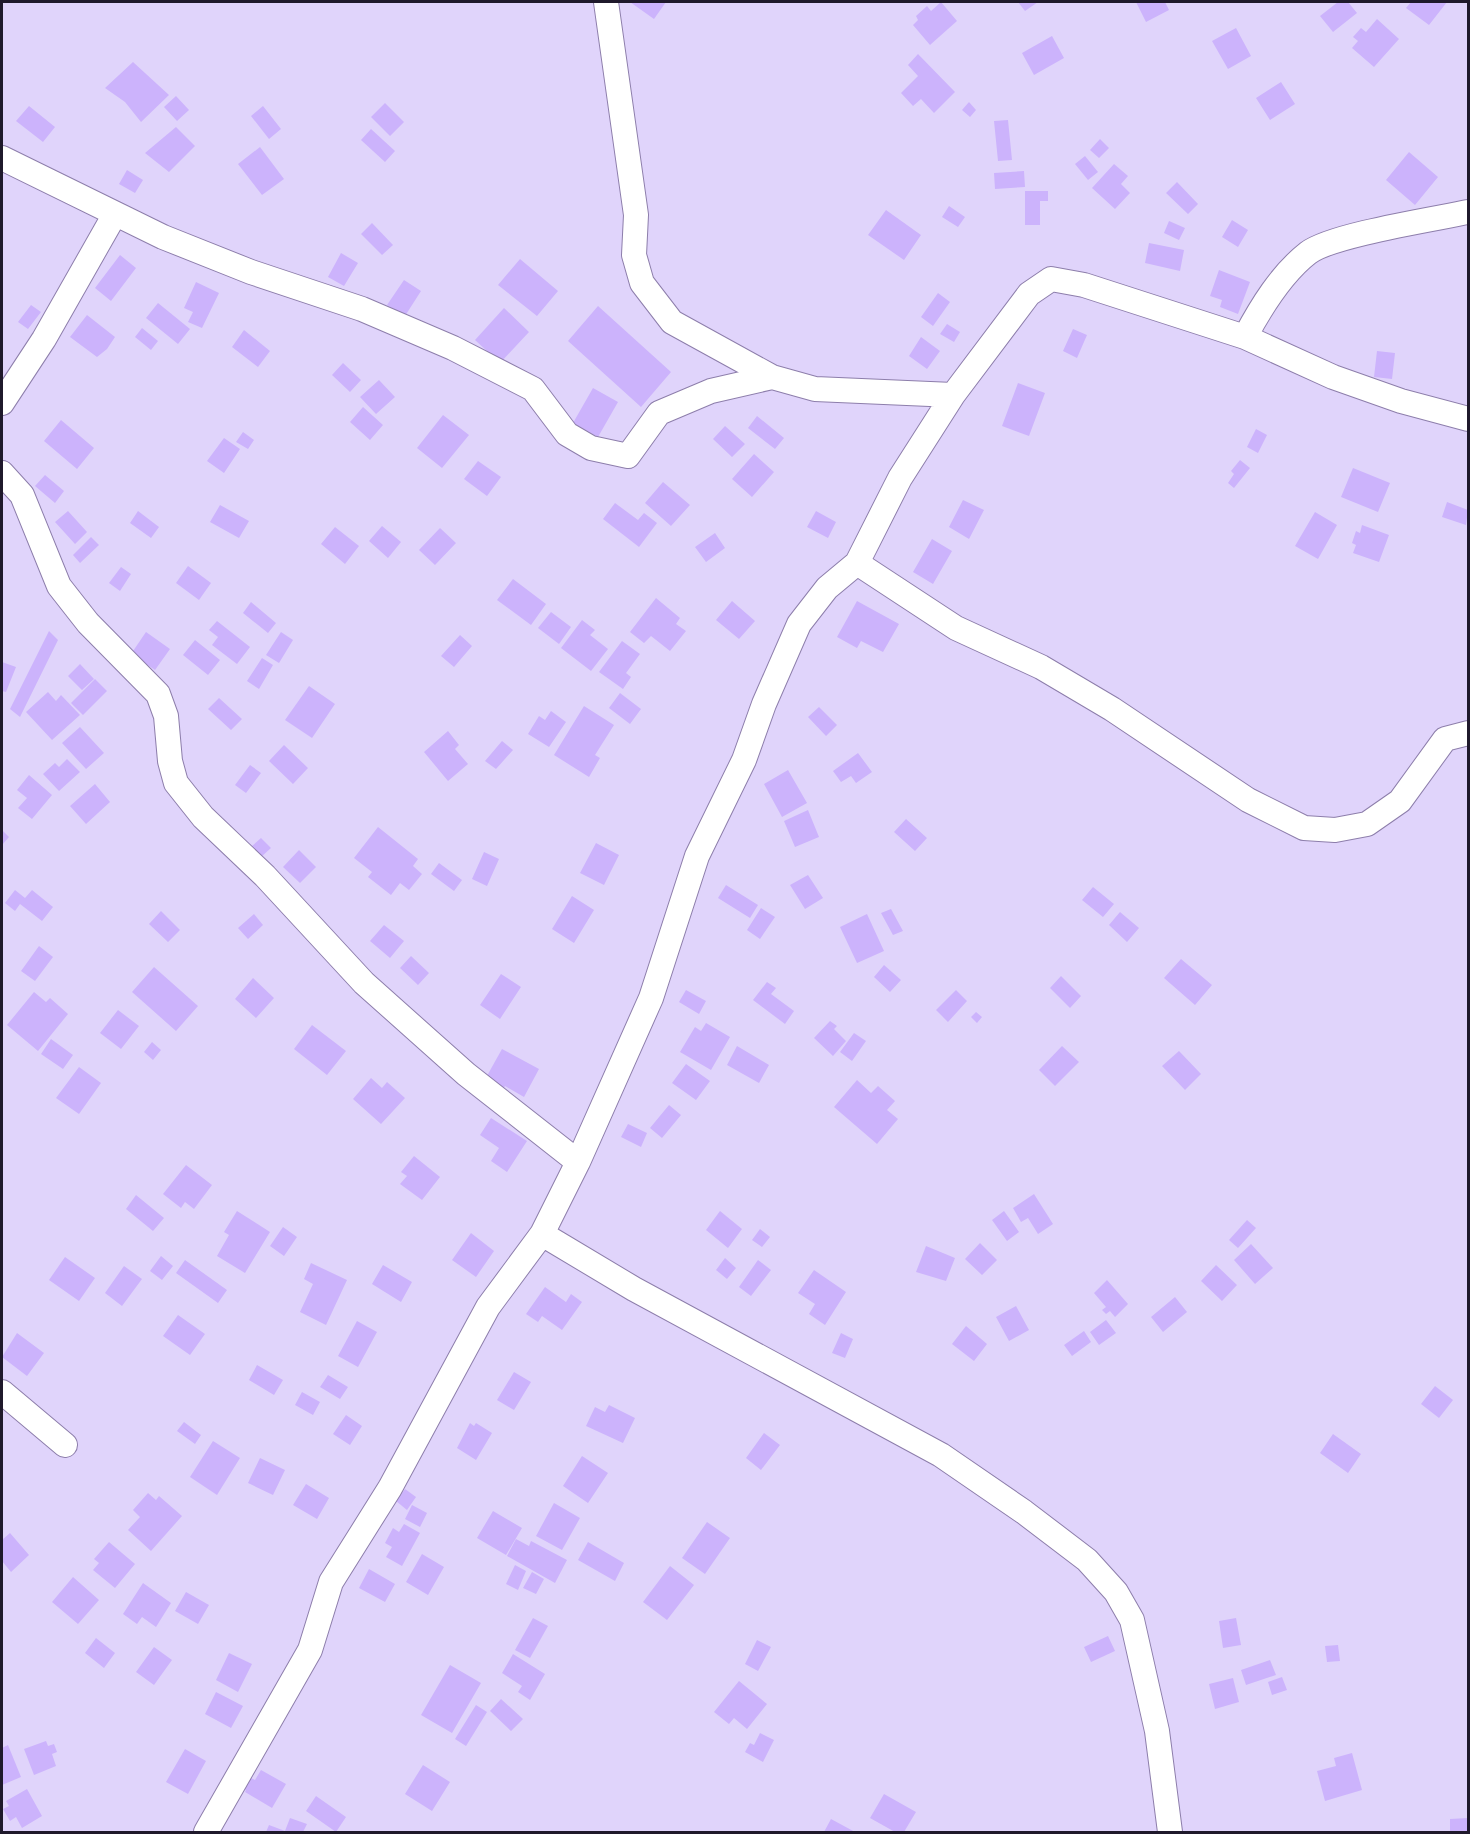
<svg xmlns="http://www.w3.org/2000/svg" width="1470" height="1834" viewBox="0 0 1470 1834" font-family="'Alegreya Sans',sans-serif">
	<style>
		.building { fill: #ccb3fc }
		.lines { fill: none; stroke-linecap: round; stroke-linejoin: round }
		.street-casing { stroke: #8d7eab; stroke-width: 26 }
		.street { stroke: #fff; stroke-width: 24 }
	</style>
	<rect width="100%" height="100%" fill="#e0d4fb"/>
	<path class="building" d="M 630,2 L 666,2 L 654,19 Z
		M 941,2 L 957,21 L 930,45 L 913,25 L 918,20 L 916,16 L 927,6 L 931,11 Z
		M 1018,2 L 1038,2 L 1025,11 Z
		M 1136,2 L 1165,2 L 1169,10 L 1146,22 Z
		M 1338,2 L 1348,2 L 1357,13 L 1333,32 L 1320,16 Z
		M 1411,2 L 1447,2 L 1429,25 L 1406,8 Z
		M 1377,19 L 1399,39 L 1374,67 L 1352,48 L 1358,41 L 1353,37 L 1361,28 L 1366,32 Z
		M 1236,28 L 1251,56 L 1228,69 L 1212,41 Z
		M 1052,36 L 1064,58 L 1034,75 L 1022,53 Z
		M 918,54 L 955,92 L 934,113 L 921,99 L 913,106 L 901,93 L 918,76 L 908,65 Z
		M 133,62 L 169,95 L 141,122 L 125,102 L 105,88 Z
		M 1281,82 L 1295,104 L 1270,120 L 1256,98 Z
		M 176,96 L 189,110 L 177,121 L 164,107 Z
		M 969,102 L 976,110 L 970,117 L 962,110 Z
		M 385,103 L 404,122 L 390,136 L 371,117 Z
		M 29,106 L 55,127 L 43,142 L 16,121 Z
		M 263,106 L 281,129 L 269,139 L 251,116 Z
		M 1008,120 L 1012,160 L 998,161 L 994,121 Z
		M 176,127 L 195,146 L 169,172 L 145,153 Z
		M 371,129 L 395,151 L 385,162 L 361,140 Z
		M 1100,139 L 1109,148 L 1099,158 L 1090,150 Z
		M 260,147 L 284,179 L 262,195 L 238,164 Z
		M 1409,152 L 1438,177 L 1415,205 L 1386,180 Z
		M 1085,156 L 1098,172 L 1088,180 L 1075,164 Z
		M 1114,164 L 1128,176 L 1121,184 L 1130,193 L 1115,209 L 1092,188 Z
		M 127,170 L 143,180 L 135,193 L 119,184 Z
		M 1024,171 L 1025,187 L 995,189 L 994,173 Z
		M 1177,182 L 1198,204 L 1188,214 L 1166,193 Z
		M 1025,191 L 1048,191 L 1048,201 L 1040,201 L 1040,225 L 1025,225 Z
		M 949,206 L 965,217 L 958,227 L 942,217 Z
		M 886,210 L 921,235 L 904,260 L 868,235 Z
		M 1232,220 L 1248,230 L 1238,247 L 1222,237 Z
		M 1169,221 L 1185,228 L 1179,240 L 1164,233 Z
		M 372,223 L 393,245 L 382,255 L 361,234 Z
		M 1149,243 L 1184,250 L 1180,271 L 1145,263 Z
		M 341,253 L 358,263 L 344,286 L 328,277 Z
		M 120,255 L 136,268 L 111,301 L 95,288 Z
		M 520,259 L 558,291 L 537,316 L 498,285 Z
		M 1219,270 L 1250,282 L 1238,314 L 1220,307 L 1222,300 L 1210,296 Z
		M 404,280 L 421,291 L 405,316 L 387,305 Z
		M 196,282 L 219,293 L 202,328 L 188,322 L 193,312 L 184,308 Z
		M 938,293 L 950,302 L 933,326 L 921,317 Z
		M 158,303 L 190,329 L 178,344 L 146,318 Z
		M 31,305 L 41,312 L 28,329 L 18,322 Z
		M 598,306 L 671,372 L 641,407 L 568,341 Z
		M 504,308 L 529,332 L 500,363 L 475,340 Z
		M 87,315 L 115,337 L 107,349 L 97,357 L 70,337 Z
		M 947,324 L 960,332 L 954,342 L 940,334 Z
		M 142,328 L 158,341 L 151,350 L 135,337 Z
		M 1073,329 L 1087,335 L 1077,358 L 1063,351 Z
		M 244,330 L 270,351 L 258,367 L 232,347 Z
		M 921,337 L 940,351 L 927,369 L 909,356 Z
		M 1377,351 L 1395,353 L 1392,379 L 1374,377 Z
		M 343,363 L 361,380 L 350,392 L 332,375 Z
		M 379,380 L 395,397 L 376,414 L 360,397 Z
		M 1018,383 L 1045,393 L 1029,436 L 1002,426 Z
		M 593,388 L 618,402 L 598,437 L 573,423 Z
		M 363,407 L 383,425 L 370,440 L 350,422 Z
		M 443,415 L 469,435 L 442,468 L 417,448 Z
		M 757,416 L 784,438 L 775,449 L 748,428 Z
		M 61,420 L 94,448 L 77,469 L 44,441 Z
		M 725,426 L 745,444 L 732,457 L 713,439 Z
		M 1256,429 L 1267,435 L 1258,453 L 1247,447 Z
		M 243,432 L 254,440 L 248,449 L 236,442 Z
		M 224,438 L 240,449 L 224,473 L 207,461 Z
		M 754,454 L 774,472 L 752,497 L 732,479 Z
		M 1240,460 L 1250,468 L 1234,488 L 1228,483 L 1234,474 L 1231,471 Z
		M 478,461 L 501,477 L 487,496 L 464,479 Z
		M 1353,468 L 1390,483 L 1378,512 L 1341,497 Z
		M 45,475 L 64,491 L 55,503 L 35,486 Z
		M 663,482 L 690,505 L 671,526 L 645,503 Z
		M 963,500 L 984,510 L 969,539 L 949,527 Z
		M 1447,502 L 1468,510 L 1466,525 L 1442,517 Z
		M 615,503 L 638,520 L 644,513 L 657,523 L 639,547 L 603,519 Z
		M 220,505 L 249,521 L 239,538 L 210,522 Z
		M 68,511 L 87,532 L 75,544 L 55,522 Z
		M 138,511 L 159,527 L 151,538 L 130,523 Z
		M 816,511 L 836,522 L 828,538 L 807,527 Z
		M 1315,512 L 1337,525 L 1318,559 L 1295,546 Z
		M 1362,525 L 1389,535 L 1379,562 L 1353,553 L 1356,545 L 1352,543 L 1356,531 L 1360,533 Z
		M 382,526 L 401,542 L 388,558 L 369,541 Z
		M 335,527 L 359,546 L 345,564 L 321,544 Z
		M 440,528 L 456,543 L 435,565 L 419,550 Z
		M 715,533 L 725,548 L 706,562 L 695,547 Z
		M 91,537 L 99,545 L 80,563 L 73,555 Z
		M 932,539 L 952,551 L 933,584 L 913,572 Z
		M 188,566 L 211,583 L 199,600 L 176,583 Z
		M 121,567 L 131,574 L 120,591 L 109,583 Z
		M 513,579 L 546,604 L 531,625 L 497,600 Z
		M 656,598 L 680,618 L 676,624 L 686,631 L 670,651 L 651,636 L 644,643 L 630,632 Z
		M 732,601 L 755,621 L 739,639 L 716,620 Z
		M 857,601 L 899,624 L 883,652 L 861,641 L 857,648 L 837,637 Z
		M 251,602 L 276,623 L 268,633 L 243,613 Z
		M 551,612 L 571,627 L 559,644 L 538,628 Z
		M 582,620 L 595,630 L 590,635 L 608,649 L 591,671 L 561,648 Z
		M 217,621 L 250,647 L 237,664 L 212,645 L 218,637 L 209,630 Z
		M 49,631 L 58,640 L 20,717 L 10,709 Z
		M 146,632 L 170,649 L 155,670 L 131,654 Z
		M 281,632 L 293,640 L 279,663 L 266,655 Z
		M 460,635 L 472,646 L 454,667 L 441,656 Z
		M 195,640 L 220,660 L 208,675 L 183,655 Z
		M 622,641 L 640,654 L 626,673 L 631,677 L 623,689 L 599,672 Z
		M 262,658 L 273,665 L 259,689 L 247,681 Z
		M 2,662 L 16,667 L 6,692 L 2,691 Z
		M 80,664 L 94,679 L 82,690 L 68,676 Z
		M 95,679 L 107,691 L 83,715 L 71,703 Z
		M 309,686 L 335,704 L 312,738 L 285,720 Z
		M 48,692 L 56,701 L 61,695 L 80,715 L 52,740 L 26,712 Z
		M 620,693 L 641,709 L 630,724 L 609,708 Z
		M 219,698 L 242,719 L 231,730 L 208,709 Z
		M 584,706 L 614,725 L 595,755 L 600,758 L 589,777 L 554,755 Z
		M 819,707 L 837,725 L 826,736 L 808,717 Z
		M 551,711 L 566,722 L 549,747 L 528,734 L 539,716 L 545,720 Z
		M 80,727 L 104,753 L 86,769 L 62,743 Z
		M 448,731 L 459,745 L 455,749 L 468,764 L 448,781 L 424,752 Z
		M 502,741 L 513,750 L 496,769 L 485,761 Z
		M 284,745 L 308,768 L 293,784 L 269,761 Z
		M 858,753 L 872,772 L 856,783 L 851,776 L 841,782 L 833,771 Z
		M 67,759 L 80,772 L 59,791 L 43,774 L 55,763 L 59,767 Z
		M 250,765 L 261,773 L 246,793 L 235,785 Z
		M 788,770 L 807,803 L 782,817 L 764,784 Z
		M 29,775 L 52,795 L 32,819 L 18,808 L 27,798 L 17,790 Z
		M 95,784 L 110,802 L 86,824 L 70,806 Z
		M 808,810 L 819,837 L 795,847 L 784,821 Z
		M 906,819 L 927,838 L 915,851 L 894,832 Z
		M 378,827 L 418,859 L 413,866 L 422,874 L 409,890 L 400,883 L 391,895 L 368,877 L 372,872 L 354,858 Z
		M 2,830 L 9,837 L 2,845 Z
		M 261,838 L 271,848 L 261,857 L 251,847 Z
		M 596,843 L 619,855 L 604,885 L 580,873 Z
		M 299,850 L 316,867 L 300,883 L 283,867 Z
		M 484,852 L 499,859 L 487,886 L 472,879 Z
		M 439,863 L 462,880 L 454,891 L 431,874 Z
		M 808,875 L 823,898 L 805,909 L 790,885 Z
		M 726,885 L 758,905 L 750,918 L 718,898 Z
		M 1093,887 L 1114,904 L 1103,917 L 1082,900 Z
		M 15,890 L 25,898 L 32,890 L 53,907 L 42,921 L 20,904 L 15,911 L 5,903 Z
		M 572,896 L 594,910 L 574,943 L 552,929 Z
		M 761,908 L 775,917 L 760,939 L 747,930 Z
		M 891,909 L 903,931 L 893,935 L 881,913 Z
		M 161,911 L 180,930 L 168,942 L 149,924 Z
		M 1120,912 L 1139,928 L 1127,942 L 1109,925 Z
		M 254,914 L 263,925 L 248,939 L 238,928 Z
		M 867,914 L 884,951 L 857,963 L 840,927 Z
		M 384,925 L 404,941 L 390,958 L 370,941 Z
		M 39,946 L 53,957 L 35,981 L 21,971 Z
		M 411,956 L 429,973 L 418,985 L 400,968 Z
		M 1181,959 L 1212,985 L 1195,1005 L 1164,978 Z
		M 884,965 L 901,980 L 890,992 L 874,977 Z
		M 154,967 L 198,1006 L 176,1031 L 132,992 Z
		M 501,974 L 521,987 L 500,1019 L 480,1005 Z
		M 1061,976 L 1081,996 L 1070,1008 L 1050,988 Z
		M 253,978 L 274,998 L 256,1018 L 235,999 Z
		M 767,982 L 776,988 L 771,994 L 794,1011 L 785,1024 L 753,1000 Z
		M 686,990 L 706,1001 L 699,1014 L 679,1002 Z
		M 956,990 L 967,1001 L 948,1022 L 936,1010 Z
		M 34,992 L 46,1002 L 50,998 L 68,1014 L 38,1051 L 7,1025 Z
		M 118,1010 L 139,1026 L 121,1049 L 100,1033 Z
		M 976,1012 L 982,1017 L 977,1023 L 971,1017 Z
		M 830,1021 L 837,1026 L 834,1029 L 846,1041 L 833,1056 L 814,1038 Z
		M 706,1023 L 730,1037 L 711,1070 L 680,1052 L 695,1027 L 701,1031 Z
		M 312,1025 L 346,1051 L 327,1075 L 294,1049 Z
		M 854,1033 L 866,1041 L 852,1061 L 840,1052 Z
		M 51,1039 L 73,1055 L 63,1069 L 41,1054 Z
		M 152,1042 L 161,1050 L 153,1060 L 144,1052 Z
		M 737,1046 L 769,1065 L 759,1083 L 727,1065 Z
		M 1062,1046 L 1079,1062 L 1055,1086 L 1039,1070 Z
		M 502,1049 L 539,1069 L 524,1097 L 505,1086 L 501,1093 L 483,1083 Z
		M 1179,1051 L 1201,1074 L 1185,1090 L 1162,1066 Z
		M 686,1064 L 710,1081 L 696,1100 L 672,1083 Z
		M 79,1067 L 101,1083 L 79,1114 L 56,1098 Z
		M 371,1078 L 382,1088 L 387,1082 L 405,1098 L 381,1124 L 353,1099 Z
		M 857,1080 L 871,1093 L 878,1086 L 895,1101 L 887,1110 L 898,1119 L 877,1144 L 834,1107 Z
		M 669,1105 L 681,1115 L 662,1138 L 650,1128 Z
		M 491,1118 L 527,1141 L 507,1172 L 491,1161 L 499,1148 L 480,1135 Z
		M 628,1124 L 647,1133 L 641,1147 L 621,1137 Z
		M 414,1156 L 440,1177 L 422,1200 L 400,1184 L 407,1176 L 401,1172 Z
		M 186,1165 L 212,1185 L 194,1209 L 185,1202 L 181,1208 L 163,1194 Z
		M 1034,1194 L 1053,1224 L 1038,1234 L 1028,1218 L 1021,1222 L 1013,1208 Z
		M 136,1195 L 164,1218 L 153,1231 L 126,1209 Z
		M 237,1211 L 270,1232 L 245,1273 L 217,1256 L 229,1235 L 224,1232 Z
		M 720,1211 L 742,1229 L 728,1248 L 706,1230 Z
		M 1004,1211 L 1019,1232 L 1007,1241 L 992,1220 Z
		M 1247,1220 L 1256,1228 L 1238,1248 L 1229,1240 Z
		M 283,1227 L 297,1237 L 284,1256 L 270,1246 Z
		M 760,1229 L 770,1237 L 762,1247 L 752,1240 Z
		M 471,1233 L 494,1251 L 476,1277 L 452,1260 Z
		M 980,1243 L 997,1260 L 982,1275 L 965,1259 Z
		M 1251,1244 L 1273,1268 L 1255,1284 L 1234,1260 Z
		M 926,1246 L 955,1258 L 946,1281 L 916,1272 Z
		M 161,1256 L 173,1266 L 162,1280 L 150,1271 Z
		M 65,1257 L 95,1278 L 79,1301 L 49,1280 Z
		M 725,1258 L 736,1268 L 727,1279 L 716,1270 Z
		M 185,1260 L 227,1290 L 218,1303 L 176,1273 Z
		M 758,1260 L 771,1270 L 751,1296 L 739,1287 Z
		M 311,1263 L 347,1280 L 326,1325 L 300,1312 L 313,1284 L 304,1279 Z
		M 383,1265 L 412,1282 L 401,1302 L 372,1284 Z
		M 1216,1265 L 1237,1285 L 1222,1301 L 1201,1281 Z
		M 124,1266 L 142,1279 L 122,1306 L 105,1293 Z
		M 814,1270 L 846,1292 L 825,1325 L 809,1314 L 815,1304 L 798,1293 Z
		M 1107,1280 L 1128,1304 L 1115,1317 L 1110,1311 L 1106,1314 L 1102,1310 L 1106,1307 L 1094,1293 Z
		M 545,1287 L 566,1302 L 571,1294 L 582,1302 L 562,1330 L 542,1316 L 538,1322 L 526,1314 Z
		M 1175,1297 L 1187,1312 L 1163,1332 L 1151,1317 Z
		M 1016,1306 L 1029,1330 L 1009,1341 L 996,1317 Z
		M 178,1315 L 205,1334 L 190,1355 L 163,1336 Z
		M 1106,1320 L 1116,1333 L 1099,1345 L 1090,1332 Z
		M 357,1321 L 377,1332 L 358,1367 L 338,1356 Z
		M 966,1326 L 987,1344 L 974,1361 L 952,1344 Z
		M 1084,1331 L 1091,1342 L 1072,1356 L 1064,1345 Z
		M 17,1333 L 44,1353 L 27,1376 L 2,1357 Z
		M 841,1333 L 853,1339 L 845,1358 L 832,1353 Z
		M 257,1365 L 283,1380 L 274,1395 L 249,1380 Z
		M 514,1372 L 531,1382 L 514,1410 L 497,1400 Z
		M 328,1375 L 348,1387 L 340,1399 L 320,1387 Z
		M 1435,1386 L 1453,1400 L 1439,1418 L 1421,1404 Z
		M 302,1392 L 320,1402 L 313,1415 L 295,1405 Z
		M 609,1405 L 635,1418 L 623,1443 L 586,1426 L 595,1407 L 605,1412 Z
		M 346,1415 L 362,1426 L 350,1445 L 333,1434 Z
		M 184,1422 L 201,1435 L 195,1444 L 177,1431 Z
		M 470,1423 L 474,1426 L 476,1423 L 492,1433 L 476,1460 L 457,1448 Z
		M 764,1433 L 780,1445 L 761,1470 L 746,1458 Z
		M 1333,1434 L 1361,1454 L 1348,1473 L 1320,1453 Z
		M 213,1441 L 240,1458 L 217,1495 L 190,1477 Z
		M 582,1456 L 608,1473 L 588,1503 L 563,1486 Z
		M 260,1458 L 285,1470 L 273,1495 L 248,1483 Z
		M 306,1484 L 329,1498 L 317,1519 L 293,1505 Z
		M 405,1489 L 416,1497 L 407,1510 L 396,1501 Z
		M 148,1493 L 156,1500 L 159,1496 L 182,1516 L 151,1551 L 128,1530 L 140,1517 L 133,1510 Z
		M 554,1503 L 580,1518 L 562,1550 L 536,1536 Z
		M 412,1505 L 427,1513 L 420,1527 L 405,1519 Z
		M 493,1511 L 522,1528 L 506,1555 L 477,1538 Z
		M 707,1522 L 730,1538 L 705,1574 L 682,1558 Z
		M 404,1524 L 420,1533 L 402,1566 L 386,1557 L 392,1547 L 385,1543 L 393,1528 L 399,1532 Z
		M 10,1533 L 29,1555 L 11,1572 L 2,1561 L 2,1540 Z
		M 516,1539 L 529,1546 L 531,1541 L 567,1560 L 555,1583 L 507,1556 Z
		M 109,1542 L 135,1564 L 115,1588 L 93,1570 L 99,1563 L 94,1559 Z
		M 588,1542 L 624,1563 L 615,1581 L 578,1560 Z
		M 422,1554 L 444,1567 L 428,1595 L 406,1582 Z
		M 515,1565 L 526,1571 L 518,1590 L 506,1584 Z
		M 670,1566 L 694,1585 L 667,1620 L 643,1602 Z
		M 369,1569 L 395,1584 L 385,1602 L 359,1588 Z
		M 532,1572 L 544,1579 L 536,1594 L 523,1588 Z
		M 73,1577 L 99,1600 L 78,1624 L 52,1602 Z
		M 143,1583 L 171,1603 L 156,1627 L 142,1617 L 137,1624 L 123,1614 Z
		M 186,1592 L 209,1605 L 198,1624 L 175,1611 Z
		M 533,1618 L 548,1626 L 530,1658 L 515,1650 Z
		M 1236,1618 L 1241,1645 L 1223,1648 L 1219,1621 Z
		M 1108,1636 L 1115,1651 L 1091,1662 L 1084,1647 Z
		M 96,1638 L 115,1653 L 104,1668 L 85,1653 Z
		M 757,1640 L 771,1647 L 758,1671 L 745,1664 Z
		M 1338,1645 L 1340,1661 L 1327,1662 L 1325,1646 Z
		M 154,1647 L 172,1660 L 154,1685 L 136,1672 Z
		M 229,1653 L 252,1664 L 238,1692 L 216,1680 Z
		M 513,1654 L 545,1674 L 530,1700 L 518,1692 L 522,1686 L 502,1673 Z
		M 1270,1660 L 1276,1675 L 1246,1685 L 1241,1670 Z
		M 450,1665 L 481,1683 L 452,1733 L 421,1715 Z
		M 1282,1677 L 1287,1690 L 1272,1695 L 1268,1682 Z
		M 1233,1678 L 1239,1702 L 1215,1709 L 1209,1684 Z
		M 739,1681 L 767,1704 L 747,1729 L 734,1718 L 729,1724 L 714,1712 Z
		M 216,1692 L 243,1706 L 231,1728 L 205,1714 Z
		M 501,1699 L 523,1719 L 511,1731 L 490,1711 Z
		M 476,1705 L 487,1712 L 466,1746 L 455,1739 Z
		M 760,1733 L 774,1740 L 763,1762 L 745,1752 L 750,1743 L 754,1745 Z
		M 46,1741 L 48,1746 L 54,1744 L 57,1752 L 52,1754 L 56,1766 L 34,1775 L 24,1749 Z
		M 8,1745 L 21,1777 L 2,1785 L 2,1748 Z
		M 185,1749 L 206,1761 L 188,1794 L 166,1782 Z
		M 1352,1753 L 1362,1790 L 1325,1801 L 1317,1771 L 1336,1766 L 1334,1758 Z
		M 423,1765 L 450,1782 L 432,1811 L 405,1794 Z
		M 261,1770 L 286,1784 L 272,1808 L 245,1792 L 246,1790 L 239,1786 L 245,1775 L 255,1780 Z
		M 27,1789 L 42,1816 L 22,1828 L 16,1817 L 10,1821 L 3,1809 L 9,1806 L 6,1801 Z
		M 884,1794 L 916,1812 L 904,1832 L 895,1832 L 870,1818 Z
		M 316,1796 L 346,1817 L 336,1832 L 306,1811 Z
		M 290,1818 L 307,1824 L 303,1832 L 266,1832 L 269,1825 L 285,1831 Z
		M 1468,1818 L 1468,1832 L 1450,1832 L 1450,1819 Z
		M 831,1819 L 855,1832 L 824,1832 Z"/>
	<g class="lines">
		<g class="street-casing">
			<path id="street" d="M 606,2 L 636,215 L 634,255 L 642,283 L 672,322 L 772,377 L 815,389 L 953,395
				M 2,158 L 163,237 L 251,272 L 362,309 L 453,348 L 533,389 L 567,434 L 591,448 L 628,456 L 659,413 L 711,391 L 772,377
				M 1245,337 C 1261,307 1281,274 1308,253 C 1331,235 1435,219 1468,212
				M 2,403 L 44,339 L 115,214
				M 2,473 L 22,495 L 59,586 L 88,623 L 158,694 L 166,716 L 170,761 L 176,783 L 203,817 L 265,876 L 364,983 L 466,1074 L 578,1162
				M 857,563 L 956,628 L 1041,667 L 1112,709 L 1248,800 L 1304,828 L 1335,830 L 1367,824 L 1400,801 L 1445,739 L 1468,733
				M 542,1234 L 634,1289 L 941,1455 L 1024,1512 L 1087,1560 L 1116,1592 L 1132,1620 L 1157,1731 L 1170,1832
				M 2,1392 L 65,1445
				M 206,1832 L 310,1650 L 331,1582 L 390,1488 L 488,1307 L 542,1234 L 578,1162 L 651,998 L 697,856 L 744,760 L 764,704 L 799,624 L 827,588 L 857,563 L 900,478 L 953,395 L 1029,294 L 1051,279 L 1084,285 L 1245,337 L 1333,377 L 1401,401 L 1468,419"/>
		</g>
		<use href="#street" class="street"/>
	</g>
	<rect width="1470" height="1834" fill="none" stroke="#1f192b" stroke-width="6"/>
</svg>
